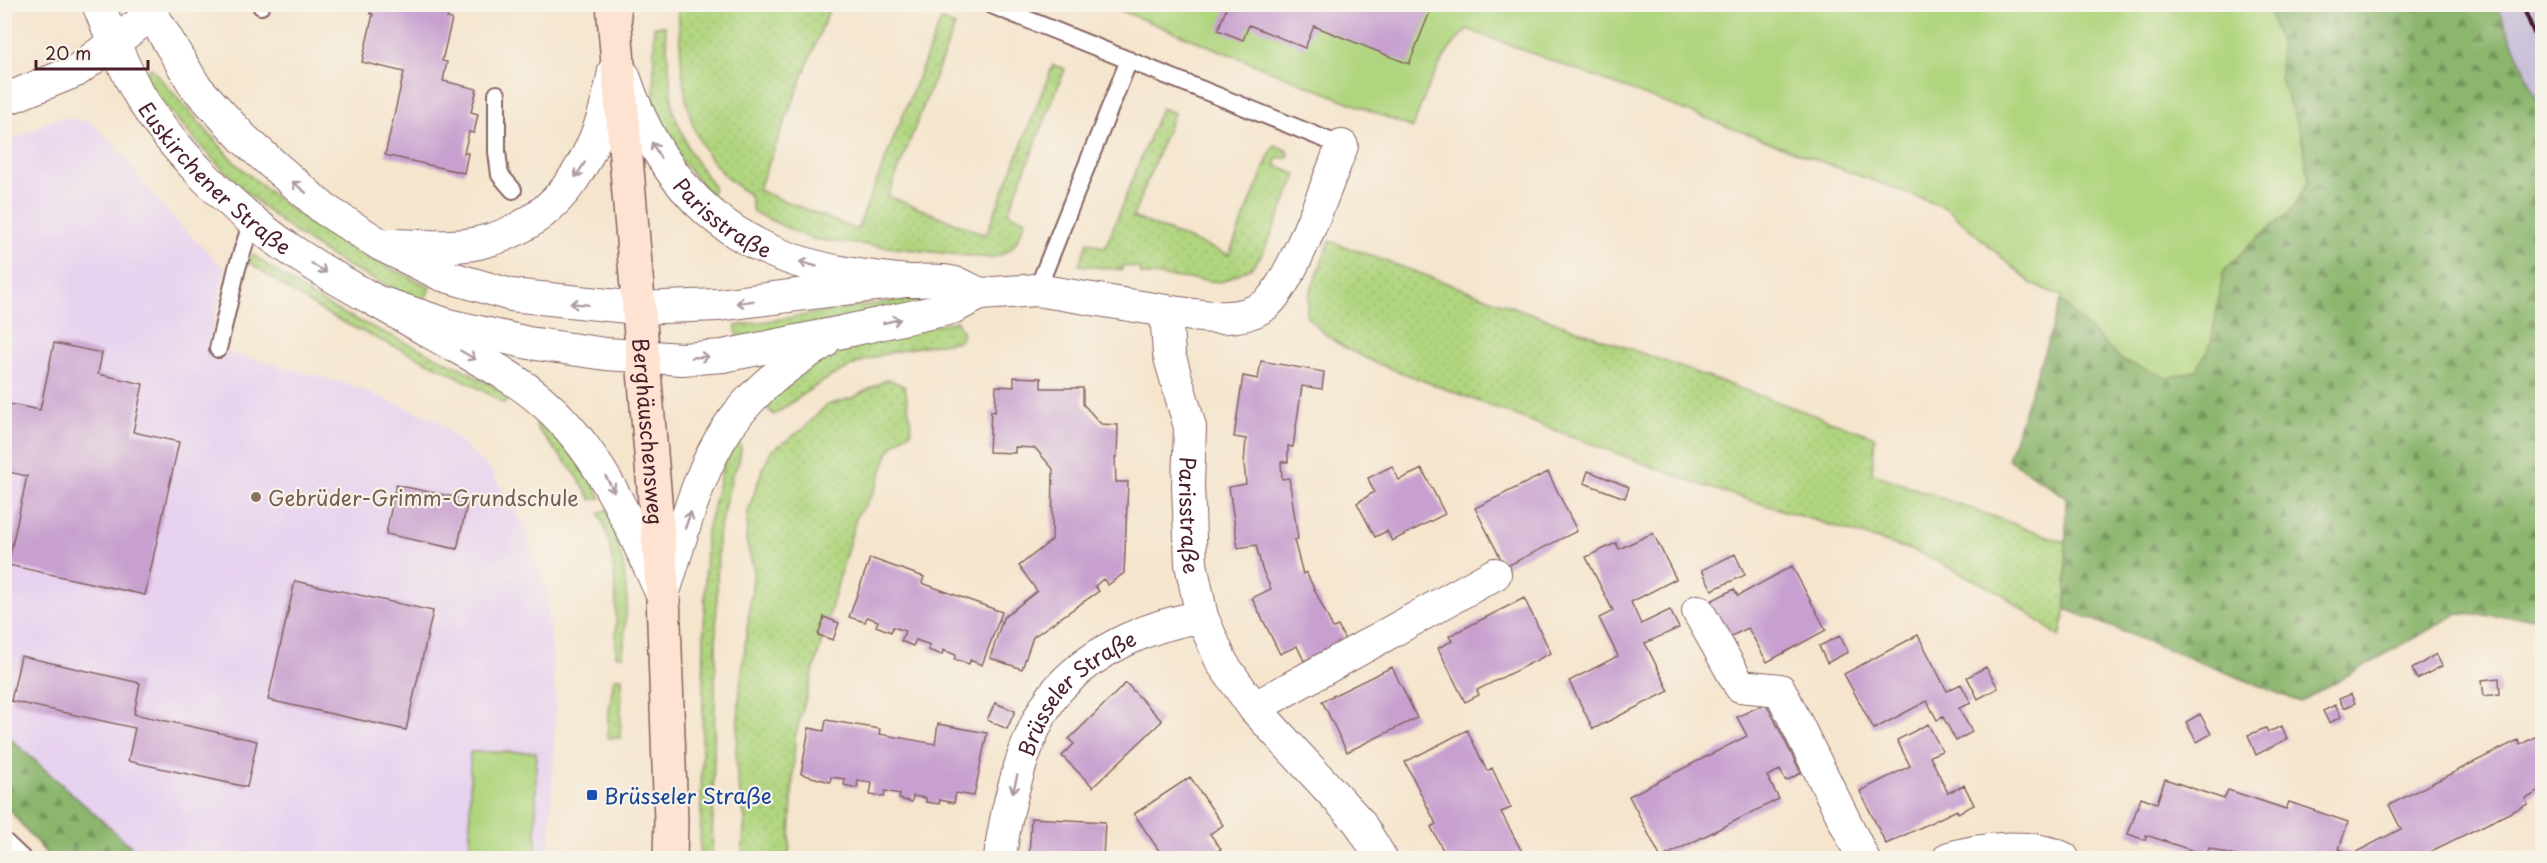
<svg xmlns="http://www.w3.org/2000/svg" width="2547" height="863" viewBox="0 0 2547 863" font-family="'Playpen Sans',sans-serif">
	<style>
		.built { fill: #e7d2ef }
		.industrial { fill: #c8bfd8 }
		.grass { fill: url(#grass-dots); stroke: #7d7a55; stroke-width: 1.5 }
		.forest { fill: url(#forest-firs); stroke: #6b6a4c; stroke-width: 1.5 }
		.pitch { fill: #b0d57f; stroke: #7d7a55; stroke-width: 1.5 }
		.building { fill: #c7a0cf }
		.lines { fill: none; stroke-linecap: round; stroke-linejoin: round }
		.lane-casing { stroke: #866464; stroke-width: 20 }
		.street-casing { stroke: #866464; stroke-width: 34 }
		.secondary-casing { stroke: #866464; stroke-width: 36 }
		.lane { stroke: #fff; stroke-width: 16 }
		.street { stroke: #fff; stroke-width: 32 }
		.secondary { stroke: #fee3d2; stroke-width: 33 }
		.rail { stroke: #4a1f2b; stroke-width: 4.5 }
		.oneway { stroke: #ae9aa0 }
		.education-dot { fill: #8d6e63; stroke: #f7f3e8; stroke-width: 2 }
		.transit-dot { fill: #1a4fb4; stroke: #f7f3e8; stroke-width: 2 }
		.labels { text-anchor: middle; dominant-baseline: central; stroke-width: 4.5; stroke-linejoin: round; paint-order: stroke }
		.street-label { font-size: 21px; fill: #4a1f2b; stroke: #f7f3e8 }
		.education-label { font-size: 21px; fill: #785e54; stroke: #f7f3e8; text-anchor: start }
		.transit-label { font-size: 21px; fill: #164399; stroke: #f7f3e8; text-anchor: start }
	</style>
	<defs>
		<pattern id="grass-dots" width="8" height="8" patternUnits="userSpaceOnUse" patternTransform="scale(1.5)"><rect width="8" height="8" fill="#b0d57f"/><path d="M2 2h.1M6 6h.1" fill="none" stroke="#99b66e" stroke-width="1.8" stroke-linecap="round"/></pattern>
		<pattern id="forest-firs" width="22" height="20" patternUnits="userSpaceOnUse" patternTransform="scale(1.5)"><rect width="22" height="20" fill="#8cb66e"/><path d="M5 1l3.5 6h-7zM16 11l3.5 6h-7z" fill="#74935b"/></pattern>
	</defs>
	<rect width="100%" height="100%" fill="#f7f3e8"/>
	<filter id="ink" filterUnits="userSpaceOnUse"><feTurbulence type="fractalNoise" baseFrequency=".0167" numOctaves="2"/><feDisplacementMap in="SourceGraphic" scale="12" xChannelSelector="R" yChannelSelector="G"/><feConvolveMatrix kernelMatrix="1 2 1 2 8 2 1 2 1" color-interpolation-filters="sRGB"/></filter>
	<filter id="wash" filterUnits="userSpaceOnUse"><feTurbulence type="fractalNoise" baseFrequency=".008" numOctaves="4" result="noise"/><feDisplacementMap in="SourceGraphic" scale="24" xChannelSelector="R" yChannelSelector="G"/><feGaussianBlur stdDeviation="1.35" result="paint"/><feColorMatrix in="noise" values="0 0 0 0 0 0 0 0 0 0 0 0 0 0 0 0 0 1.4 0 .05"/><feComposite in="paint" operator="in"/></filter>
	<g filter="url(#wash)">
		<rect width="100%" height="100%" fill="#f5e5cd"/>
		<path class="built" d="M 59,117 L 91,122 L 115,146 L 173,219 L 225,269 L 209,347 L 350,385 L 437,420 L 490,470 L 523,523 L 547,593 L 556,703 L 549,858 L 144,858 L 5,734 L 5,143 Z"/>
		<path class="industrial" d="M 2496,5 L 2542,5 L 2542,112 L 2522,66 Z"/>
		<path class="grass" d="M 678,5 L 831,5 L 758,190 L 857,230 L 941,20 L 955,26 L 888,196 L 986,235 L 1053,65 L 1065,69 L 1008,213 L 1026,220 C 1016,243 1015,253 989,258 L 811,239 L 753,212 L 750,195 C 678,151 683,79 678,5 Z
			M 665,26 L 673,111 L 690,152 L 714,187 L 711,195 L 679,158 L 654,111 L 654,27 Z
			M 151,68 L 235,163 L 290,209 L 358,253 L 430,287 L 424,303 C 398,290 371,279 346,265 C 263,219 200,150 142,77 Z
			M 1161,108 L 1174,113 L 1133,217 L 1229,255 L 1271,151 L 1275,145 L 1286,150 L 1289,155 L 1287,158 L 1278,158 L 1275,165 L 1297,175 L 1263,253 L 1251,268 L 1221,282 L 1140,274 L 1139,268 L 1123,265 L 1122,270 L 1079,265 L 1088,242 L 1105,248 Z
			M 1330,241 L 1875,437 L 1872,473 L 2067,543 L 2066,609 L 2060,637 L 2002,594 L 1923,554 L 1701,485 L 1376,363 C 1346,349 1328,341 1306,315 L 1310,292 Z
			M 252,254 C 278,273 304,292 333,308 C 392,339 455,360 510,397 L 504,404 C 448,366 383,345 324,312 C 298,297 273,279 248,261 Z
			M 938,294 L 940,302 L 737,341 L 736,326 Z
			M 957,321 L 963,333 L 960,341 C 930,345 898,349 869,359 C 834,371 803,394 774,415 L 764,405 L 827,354 L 854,342 Z
			M 888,379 L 905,387 L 912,431 C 883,449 887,459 876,488 C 872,498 863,507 857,515 L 795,737 L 789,858 L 742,858 L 745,819 L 737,778 L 736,752 L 740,689 L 754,570 L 746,541 L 748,512 L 762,470 L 771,451 L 803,429 L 827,405 L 852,398 Z
			M 539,420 L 582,466 L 601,498 L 591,500 L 577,476 L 536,427 Z
			M 738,437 L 741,448 L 739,462 L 732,476 L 718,534 L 712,858 L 700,858 L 706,535 L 723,466 Z
			M 608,509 L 623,564 L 627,599 L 623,656 L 616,655 C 616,608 619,557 599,513 Z
			M 614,678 L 622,678 L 620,738 L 608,738 L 608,717 Z"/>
		<path class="forest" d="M 2267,5 L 2496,5 L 2542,112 L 2542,618 L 2457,614 L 2300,702 L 2066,609 L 2066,497 L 2008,459 L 2061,301 L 2123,361 L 2197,370 L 2211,343 L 2223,272 L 2251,243 L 2292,210 L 2309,180 L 2301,135 L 2280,79 L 2280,44 Z
			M 4,734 L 5,734 L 144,858 L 50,858 L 5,805 Z"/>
		<path class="pitch" d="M 1107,5 L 2267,5 L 2280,44 L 2280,79 L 2301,135 L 2309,180 L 2292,210 L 2251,243 L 2223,272 L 2211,343 L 2197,370 L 2169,378 L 2123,361 L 2061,301 L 2063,297 L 2032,284 L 1946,208 L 1467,29 C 1439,57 1425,91 1413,128 Z
			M 470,752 L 536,752 L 536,858 L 470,858 Z"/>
		<g id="blocks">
			<path class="building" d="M 372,4 L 450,4 L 447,18 L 452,19 L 442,61 L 447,62 L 443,81 L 477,89 L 471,112 L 478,114 L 474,133 L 469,132 L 464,153 L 468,153 L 464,173 L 385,155 L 404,72 L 362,62 L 373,14 L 370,14 Z
				M 1228,4 L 1433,4 L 1409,64 L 1314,26 L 1305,48 L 1249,25 L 1243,40 L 1218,30 Z
				M 54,343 L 102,353 L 98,374 L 143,384 L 133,432 L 179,442 L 145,595 L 8,565 L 27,476 L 4,471 L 4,403 L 40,410 Z
				M 1261,361 L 1324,372 L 1322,389 L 1302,386 L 1293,447 L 1288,446 L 1288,462 L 1281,462 L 1282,479 L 1289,478 L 1298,539 L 1294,540 L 1303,574 L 1306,572 L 1333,628 L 1338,626 L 1345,640 L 1304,661 L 1297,646 L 1280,654 L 1252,598 L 1271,589 L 1262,569 L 1256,545 L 1238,548 L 1229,487 L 1246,484 L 1244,463 L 1246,439 L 1234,437 L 1243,376 L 1258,379 Z
				M 1014,377 L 1041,378 L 1041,388 L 1083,388 L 1083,404 L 1101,424 L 1118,425 L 1117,457 L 1115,457 L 1116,482 L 1128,482 L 1124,573 L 1108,585 L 1103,579 L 1095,586 L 1099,591 L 1033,637 L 1022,669 L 990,658 L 1003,618 L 1037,591 L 1019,566 L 1052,540 L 1053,469 L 1035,448 L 1015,447 L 1015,453 L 989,452 L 991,411 L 995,412 L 996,386 L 1014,387 Z
				M 1392,466 L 1399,480 L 1422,469 L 1445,514 L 1392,541 L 1387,531 L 1375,537 L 1357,503 L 1374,492 L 1368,478 Z
				M 1588,471 L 1629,487 L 1625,498 L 1584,483 Z
				M 1548,472 L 1577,531 L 1505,567 L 1475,508 Z
				M 396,485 L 468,500 L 457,549 L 386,534 Z
				M 1653,533 L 1676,579 L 1631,602 L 1641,624 L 1670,610 L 1679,628 L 1645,643 L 1669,691 L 1593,729 L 1569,681 L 1618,656 L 1599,618 L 1613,611 L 1586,557 L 1616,543 L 1619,549 Z
				M 1735,554 L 1745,575 L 1712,590 L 1702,570 Z
				M 870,558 L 924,577 L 922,583 L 1002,612 L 982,665 L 970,660 L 969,664 L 954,659 L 956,655 L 943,650 L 942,655 L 928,650 L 930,645 L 916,640 L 913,646 L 901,641 L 905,631 L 893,627 L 891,632 L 876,626 L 878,621 L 867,617 L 865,622 L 849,617 Z
				M 1792,566 L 1826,630 L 1767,662 L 1748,628 L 1723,640 L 1705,604 L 1734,589 L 1738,596 Z
				M 295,581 L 433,611 L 406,730 L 268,700 Z
				M 1524,598 L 1551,653 L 1477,690 L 1479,695 L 1465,702 L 1438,648 L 1452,641 L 1449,636 Z
				M 824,617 L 839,623 L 833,640 L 818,635 Z
				M 1918,635 L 1947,691 L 1961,684 L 1971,703 L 1959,708 L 1972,732 L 1956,741 L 1943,717 L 1937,720 L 1927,701 L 1874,729 L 1844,674 Z
				M 1840,636 L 1848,652 L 1827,663 L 1819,646 Z
				M 2436,654 L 2442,666 L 2417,679 L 2412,669 Z
				M 21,656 L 140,683 L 134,714 L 257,741 L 247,787 L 128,761 L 135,728 L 11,701 Z
				M 1392,667 L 1417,718 L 1347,752 L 1322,701 Z
				M 1986,667 L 1998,688 L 1978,699 L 1967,677 Z
				M 2499,678 L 2500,694 L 2484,696 L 2482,680 Z
				M 1126,683 L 1162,721 L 1093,787 L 1062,756 L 1074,744 L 1069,739 Z
				M 2351,694 L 2355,703 L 2344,708 L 2339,699 Z
				M 995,703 L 1015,711 L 1007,729 L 987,720 Z
				M 1766,703 L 1801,773 L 1786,781 L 1780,770 L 1767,776 L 1779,799 L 1661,858 L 1629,796 L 1747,736 L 1737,717 Z
				M 2335,705 L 2341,717 L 2329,723 L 2323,711 Z
				M 2200,714 L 2211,734 L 2197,742 L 2186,722 Z
				M 826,720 L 880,729 L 879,734 L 935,744 L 938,724 L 987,733 L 974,796 L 956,793 L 954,803 L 940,800 L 939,804 L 926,802 L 926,798 L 913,796 L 912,802 L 899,799 L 900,794 L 885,791 L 884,797 L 870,795 L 872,783 L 858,781 L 857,788 L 844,785 L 845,779 L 831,777 L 830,782 L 801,774 L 809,728 L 824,731 Z
				M 1928,724 L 1942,751 L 1930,756 L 1948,793 L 1964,785 L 1974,805 L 1958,813 L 1957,810 L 1886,844 L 1860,791 L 1910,766 L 1897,740 Z
				M 2282,726 L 2287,739 L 2256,755 L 2248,735 L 2266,728 L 2268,732 Z
				M 1467,730 L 1487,771 L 1492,768 L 1511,808 L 1501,812 L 1522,852 L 1509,858 L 1447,858 L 1431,827 L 1436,824 L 1405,762 Z
				M 2542,733 L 2542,790 L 2525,799 L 2528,804 L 2417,858 L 2359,858 L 2356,852 L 2401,829 L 2389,805 L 2518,740 L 2520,745 Z
				M 1190,777 L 1223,825 L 1210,834 L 1221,849 L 1207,858 L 1164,858 L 1134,814 Z
				M 2165,779 L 2224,799 L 2228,790 L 2286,809 L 2289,802 L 2348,822 L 2339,849 L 2355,854 L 2354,858 L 2241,858 L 2209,848 L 2206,855 L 2146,835 L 2145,840 L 2128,834 L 2141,797 L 2157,803 Z
				M 1031,818 L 1105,822 L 1103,858 L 1029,858 Z"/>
		</g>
	</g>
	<g filter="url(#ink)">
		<use href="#blocks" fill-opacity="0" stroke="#866464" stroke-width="1.5"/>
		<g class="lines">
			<g class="lane-casing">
				<path id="lane" d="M 989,4 L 1342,146
					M 261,6 L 262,4
					M 497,94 L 497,152 L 500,175 L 513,190
					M 1037,290 L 1129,60
					M 218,349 L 237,268 L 252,221
					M 4,841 L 22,858"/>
			</g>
			<g class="street-casing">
				<g id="street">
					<path id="s1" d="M 98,4 C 110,34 122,64 137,91 C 169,148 238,214 291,250 C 335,280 383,304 428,331 C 467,354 511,373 544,403 C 601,453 629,523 660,590"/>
					<path d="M 146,4 L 195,86 L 244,139 L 324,209 L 381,245 L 442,275 L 511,295 L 637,308 L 718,305 L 907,281"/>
					<path id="s2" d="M 624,76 C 663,193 736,258 859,275 C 876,277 893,280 909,281 C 922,281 937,279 950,282 C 960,283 971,290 980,294"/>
					<path d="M 4,100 L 76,71 L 152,14"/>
					<path d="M 391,245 C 420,245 449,249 478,243 C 564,224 600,150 614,71"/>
					<path id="s3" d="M 382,303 L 448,325 L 529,343 L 606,354 L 682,359 L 723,356 L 842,332 L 952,308 L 980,294 L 1037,290 L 1166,311 L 1169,354 L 1190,427 L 1188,485 L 1191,564 L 1202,617 L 1222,663 L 1254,708 L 1359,822 L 1381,858"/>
					<path d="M 1166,311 C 1197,315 1236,325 1264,306 C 1291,287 1328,181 1342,146"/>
					<path d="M 663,595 C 679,546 694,484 720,440 C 744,398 781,368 823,343"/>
					<path d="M 1698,611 L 1740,686 L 1780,690 L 1863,858"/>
					<path d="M 1254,708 L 1495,574"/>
					<path id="s4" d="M 1000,858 C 1005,810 1027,723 1060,687 C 1096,649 1150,624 1202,617"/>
					<path d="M 1949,858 C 1983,848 2031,843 2063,858"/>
				</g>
			</g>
			<g class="secondary-casing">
				<g id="secondary">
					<path id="s5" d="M 613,4 L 663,595 L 671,821 L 670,858"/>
				</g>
			</g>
			<use href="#lane" class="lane"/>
			<use href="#street" class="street"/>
			<use href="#secondary" class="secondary"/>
			<path class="rail" d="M 2522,4 L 2542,52"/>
		</g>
		<defs><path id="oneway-shaft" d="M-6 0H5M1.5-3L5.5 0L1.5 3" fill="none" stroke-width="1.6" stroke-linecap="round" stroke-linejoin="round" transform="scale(1.5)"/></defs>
		<g class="oneway">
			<use href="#oneway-shaft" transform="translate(656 150) rotate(-119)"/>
			<use href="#oneway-shaft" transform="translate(580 170) rotate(123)"/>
			<use href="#oneway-shaft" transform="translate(299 187) rotate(-140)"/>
			<use href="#oneway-shaft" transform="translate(808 264) rotate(-164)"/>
			<use href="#oneway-shaft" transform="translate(319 268) rotate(32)"/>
			<use href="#oneway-shaft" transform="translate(745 302) rotate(173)"/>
			<use href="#oneway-shaft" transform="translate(579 304) rotate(-175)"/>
			<use href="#oneway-shaft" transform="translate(892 321) rotate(-13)"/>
			<use href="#oneway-shaft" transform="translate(468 355) rotate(30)"/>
			<use href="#oneway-shaft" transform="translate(700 357) rotate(-3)"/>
			<use href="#oneway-shaft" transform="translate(610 484) rotate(61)"/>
			<use href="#oneway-shaft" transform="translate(688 520) rotate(-71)"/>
			<use href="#oneway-shaft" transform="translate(1015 784) rotate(105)"/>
		</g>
	</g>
	<circle class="education-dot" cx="256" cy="497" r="6"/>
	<rect class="transit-dot" x="586" y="789" width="12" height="12" rx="3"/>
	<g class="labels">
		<g class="street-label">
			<text stroke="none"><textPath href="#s1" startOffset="213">Euskirchener Straße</textPath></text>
			<text stroke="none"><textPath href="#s2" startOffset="177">Parisstraße</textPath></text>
			<text stroke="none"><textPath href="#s5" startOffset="429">Berghäuschensweg</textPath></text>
			<text stroke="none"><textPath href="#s3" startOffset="1008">Parisstraße</textPath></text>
			<text stroke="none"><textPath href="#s4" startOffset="190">Brüsseler Straße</textPath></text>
		</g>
		<g class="education-label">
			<text x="268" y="497">Gebrüder-Grimm-Grundschule</text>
		</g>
		<g class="transit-label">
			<text x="604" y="795">Brüsseler Straße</text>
		</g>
	</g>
	<rect width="2547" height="863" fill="none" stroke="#f7f3e8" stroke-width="24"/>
	<path d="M36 60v9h112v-9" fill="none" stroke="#4a1f2b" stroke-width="3"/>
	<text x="45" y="60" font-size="18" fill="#4a1f2b" stroke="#f7f3e8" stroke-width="4.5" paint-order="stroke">20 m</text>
</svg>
